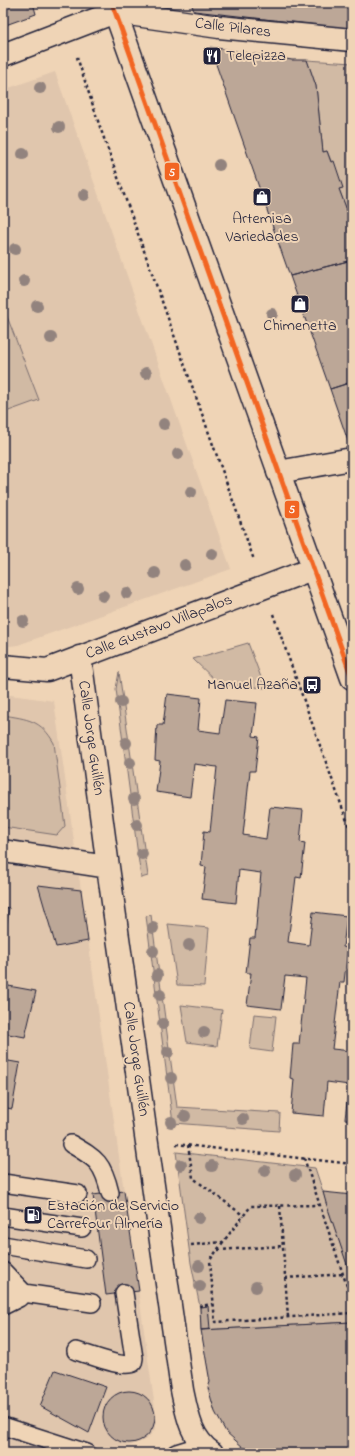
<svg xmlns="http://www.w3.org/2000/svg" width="355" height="1456" viewBox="0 0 355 1456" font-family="'Indie Flower',sans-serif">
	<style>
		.built { fill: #e0c6ad }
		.green { fill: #d1baa4; stroke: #7a6e70 }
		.building { fill: #bca797; stroke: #22223b }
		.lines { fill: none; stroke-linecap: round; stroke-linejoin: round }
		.service-casing { stroke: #22223b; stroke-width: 20 }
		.minor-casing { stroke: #22223b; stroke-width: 25 }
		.tertiary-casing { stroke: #22223b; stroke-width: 25 }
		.path { stroke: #22223b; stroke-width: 2.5; stroke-dasharray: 3 3; stroke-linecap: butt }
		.service { stroke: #efd4b6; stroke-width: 17 }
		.minor { stroke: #efd4b6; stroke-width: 22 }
		.tertiary { stroke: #efd4b6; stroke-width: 22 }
		.bus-1-casing { stroke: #efd4b6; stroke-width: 8 }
		.bus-1 { stroke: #f26522; stroke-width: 5 }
		.tree { fill: #92837e }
		.labels { text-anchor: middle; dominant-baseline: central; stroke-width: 4; stroke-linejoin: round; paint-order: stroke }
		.street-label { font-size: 16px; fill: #22223b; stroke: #efd4b6 }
		.poi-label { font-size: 16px; fill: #22223b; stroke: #efd4b6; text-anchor: start }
		.line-badge { stroke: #efd4b6; stroke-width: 1.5 }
		.badge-label { font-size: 11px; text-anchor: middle; font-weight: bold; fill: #fff }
	</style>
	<rect width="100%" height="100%" fill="#efd4b6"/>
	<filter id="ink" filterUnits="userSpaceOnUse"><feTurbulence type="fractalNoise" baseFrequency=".025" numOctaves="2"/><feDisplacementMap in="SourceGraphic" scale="8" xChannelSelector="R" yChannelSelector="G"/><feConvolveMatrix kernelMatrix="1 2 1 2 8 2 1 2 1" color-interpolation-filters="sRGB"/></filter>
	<g filter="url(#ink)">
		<path class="built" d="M 55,72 L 231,569 L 18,645 L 3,647 L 3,90 Z
			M 3,694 L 54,701 L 157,1422 L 154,1431 L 147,1439 L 130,1446 L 3,1449 Z"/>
		<path class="green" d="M 307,60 L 352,63 L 352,215 L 351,212 L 348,213 L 339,189 L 342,188 L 327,151 L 323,152 L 316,86 Z
			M 3,306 L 39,400 L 3,413 Z
			M 248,643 L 265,688 L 219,684 L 193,659 Z
			M 119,672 L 148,876 L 141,878 L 116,689 Z
			M 3,715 C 28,719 41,720 54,743 L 65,826 L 57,835 L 3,827 Z
			M 151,915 L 177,1107 L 280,1113 L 279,1131 L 173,1123 L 146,916 Z
			M 168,924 L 209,928 L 204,986 L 177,985 Z
			M 181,1005 L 222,1010 L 217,1046 L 187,1042 Z
			M 254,1014 L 276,1016 L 272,1052 L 250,1049 Z
			M 176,1152 L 315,1168 L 352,1279 L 352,1322 L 201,1330 L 200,1307 L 191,1263 Z"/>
		<path class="building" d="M 3,3 L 33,3 L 36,14 L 3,26 Z
			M 191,3 L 352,3 L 352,29 L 194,11 Z
			M 210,47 L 292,60 L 307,60 L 316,86 L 323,152 L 327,151 L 331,162 L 334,161 L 343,188 L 339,189 L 348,213 L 351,212 L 352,215 L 352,260 L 290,276 Z
			M 352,260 L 352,382 L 330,389 L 290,276 Z
			M 352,382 L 352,443 L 349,444 L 330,389 Z
			M 167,694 L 201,698 L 198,730 L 220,733 L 225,700 L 257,703 L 253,736 L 259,737 L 255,771 L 250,771 L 243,835 L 266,839 L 270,807 L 303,810 L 300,842 L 305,843 L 301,878 L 296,877 L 288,942 L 309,945 L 313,912 L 347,916 L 343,947 L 348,948 L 344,982 L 340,982 L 332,1049 L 352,1051 L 352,1120 L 345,1119 L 349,1085 L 327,1082 L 324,1116 L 291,1113 L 294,1079 L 290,1078 L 293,1044 L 299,1044 L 306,978 L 285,976 L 281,1009 L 247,1005 L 251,973 L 246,973 L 250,938 L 255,938 L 261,873 L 239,870 L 236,903 L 202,899 L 206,867 L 201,866 L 204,831 L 210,832 L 217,767 L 194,764 L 190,797 L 156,792 L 160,761 L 155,760 L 157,725 L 163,725 Z
			M 38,885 L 81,890 L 88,941 L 56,947 Z
			M 3,907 L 9,908 L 3,947 Z
			M 3,985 L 36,991 L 25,1037 L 3,1033 Z
			M 3,1060 L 20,1063 L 12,1109 L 3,1107 Z
			M 124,1191 L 139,1291 L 106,1295 L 93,1195 Z
			M 323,1192 L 352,1195 L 352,1279 L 326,1203 Z
			M 208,1306 L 210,1329 L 201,1330 L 200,1307 Z
			M 352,1322 L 352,1451 L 258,1453 L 244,1448 L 226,1432 L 215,1412 L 208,1388 L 210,1382 L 201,1330 Z
			M 55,1370 L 106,1387 L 89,1433 L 40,1406 Z
			M103 1417a26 26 0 1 1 52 0a26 26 0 1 1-52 0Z"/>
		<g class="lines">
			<g class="service-casing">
				<path id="service" d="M 71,1144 C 97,1159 103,1163 110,1193
					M 3,1183 L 78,1194
					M 3,1216 L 82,1228
					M 3,1245 L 86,1259
					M 3,1271 L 24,1293
					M 3,1290 L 92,1303
					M 3,1306 L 19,1298 L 24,1293
					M 76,1351 C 88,1354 123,1369 133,1363 L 134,1358 L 124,1293
					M 3,1426 L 87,1453
					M 176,1453 L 202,1445"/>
			</g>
			<g class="minor-casing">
				<path id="minor" d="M 3,55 L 115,12
					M 278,472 L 352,459
					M 80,657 L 108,867 L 182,1390 C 187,1414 191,1439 212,1453
					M 3,666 L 47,670 L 312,569
					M 3,851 L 108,867"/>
			</g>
			<g class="tertiary-casing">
				<path id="tertiary" d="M 112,3 L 352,678
					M 115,12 L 219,27 L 352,40"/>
			</g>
			<path class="path" d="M 77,57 L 100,127 L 254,560
				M 273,614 L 352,835
				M 176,1144 L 352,1164
				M 188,1145 L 193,1178 L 244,1216
				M 304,1158 L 352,1301
				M 280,1206 L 288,1317
				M 223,1242 L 210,1260 L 215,1322 L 352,1313
				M 191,1245 L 223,1242 L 251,1206 L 320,1205
				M 218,1250 L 283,1246
				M 285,1278 L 344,1274
				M 199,1306 L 213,1304"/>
			<use href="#service" class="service"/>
			<use href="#minor" class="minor"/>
			<use href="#tertiary" class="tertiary"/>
			<g class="bus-1-casing">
				<path id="bus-1" d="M 112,3 L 352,678"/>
			</g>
			<use href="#bus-1" class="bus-1"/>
		</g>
		<g class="tree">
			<circle cx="40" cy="88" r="6"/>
			<circle cx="59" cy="127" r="6"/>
			<circle cx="23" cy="154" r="6"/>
			<circle cx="219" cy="165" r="6"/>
			<circle cx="84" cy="195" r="6"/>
			<circle cx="15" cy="249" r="6"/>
			<circle cx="24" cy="281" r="6"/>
			<circle cx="37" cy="306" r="6"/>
			<circle cx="272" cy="314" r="6"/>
			<circle cx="51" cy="338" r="6"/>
			<circle cx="146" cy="373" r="6"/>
			<circle cx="164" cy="424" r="6"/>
			<circle cx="178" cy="454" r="6"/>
			<circle cx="191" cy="492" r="6"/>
			<circle cx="212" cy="554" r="6"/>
			<circle cx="185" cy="565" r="6"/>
			<circle cx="155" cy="573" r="6"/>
			<circle cx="78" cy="589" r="6"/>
			<circle cx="127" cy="593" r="6"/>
			<circle cx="103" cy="596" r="6"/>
			<circle cx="23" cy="621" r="6"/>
			<circle cx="121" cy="702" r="6"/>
			<circle cx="126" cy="743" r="6"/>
			<circle cx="130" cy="763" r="6"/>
			<circle cx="134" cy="799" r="6"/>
			<circle cx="137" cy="825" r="6"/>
			<circle cx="142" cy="854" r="6"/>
			<circle cx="153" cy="928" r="6"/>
			<circle cx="189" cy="945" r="6"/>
			<circle cx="153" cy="951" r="6"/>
			<circle cx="157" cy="975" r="6"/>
			<circle cx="160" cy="995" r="6"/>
			<circle cx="163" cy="1024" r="6"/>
			<circle cx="204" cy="1032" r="6"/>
			<circle cx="168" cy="1052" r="6"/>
			<circle cx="171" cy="1078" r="6"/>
			<circle cx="185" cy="1116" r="6"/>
			<circle cx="243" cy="1119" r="6"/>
			<circle cx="171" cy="1122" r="6"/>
			<circle cx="181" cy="1165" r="6"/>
			<circle cx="212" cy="1166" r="6"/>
			<circle cx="265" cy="1171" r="6"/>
			<circle cx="295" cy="1175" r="6"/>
			<circle cx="199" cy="1218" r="6"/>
			<circle cx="199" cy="1266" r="6"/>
			<circle cx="200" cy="1286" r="6"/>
			<circle cx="256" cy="1287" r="6"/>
		</g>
	</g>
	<defs>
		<g id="restaurant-square" transform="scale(1)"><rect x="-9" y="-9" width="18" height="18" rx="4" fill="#22223b" stroke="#efd4b6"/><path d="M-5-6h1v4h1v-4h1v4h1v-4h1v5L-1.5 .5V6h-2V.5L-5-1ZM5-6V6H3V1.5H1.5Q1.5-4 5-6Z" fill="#fff"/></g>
		<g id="shop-square" transform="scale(1)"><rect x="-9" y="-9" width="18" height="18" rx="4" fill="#22223b" stroke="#efd4b6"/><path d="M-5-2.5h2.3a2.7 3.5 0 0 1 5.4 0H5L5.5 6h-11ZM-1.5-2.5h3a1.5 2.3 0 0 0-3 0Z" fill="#fff"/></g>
		<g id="bus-square" transform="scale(1)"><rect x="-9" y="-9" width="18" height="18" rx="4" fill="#22223b" stroke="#efd4b6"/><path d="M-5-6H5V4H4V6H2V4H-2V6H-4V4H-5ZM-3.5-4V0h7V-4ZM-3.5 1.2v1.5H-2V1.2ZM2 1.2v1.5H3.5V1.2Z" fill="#fff"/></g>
		<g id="fuel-square" transform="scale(1)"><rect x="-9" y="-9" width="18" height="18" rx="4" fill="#22223b" stroke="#efd4b6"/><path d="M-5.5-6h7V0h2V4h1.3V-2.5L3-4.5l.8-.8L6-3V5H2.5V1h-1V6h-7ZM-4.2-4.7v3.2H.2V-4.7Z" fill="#fff"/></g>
	</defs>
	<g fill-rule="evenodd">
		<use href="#restaurant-square" x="212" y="56"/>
		<use href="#shop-square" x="262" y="197"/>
		<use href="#shop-square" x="300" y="304"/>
		<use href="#bus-square" x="312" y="685"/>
		<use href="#fuel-square" x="33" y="1215"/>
	</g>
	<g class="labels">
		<g class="street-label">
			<text transform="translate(233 28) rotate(7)">Calle Pilares</text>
			<text transform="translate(159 627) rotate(-21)">Calle Gustavo Villapalos</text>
			<text transform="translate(91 738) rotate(82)">Calle Jorge Guillén</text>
			<text transform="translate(136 1059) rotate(82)">Calle Jorge Guillén</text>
		</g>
		<g class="poi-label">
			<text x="226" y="56">Telepizza</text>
			<text x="262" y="219" text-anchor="middle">Artemisa<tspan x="262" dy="18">Variedades</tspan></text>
			<text x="300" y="326" text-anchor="middle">Chimenetta</text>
			<text x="298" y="685" text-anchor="end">Manuel Azaña</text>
			<text x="47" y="1206">Estación de Servicio<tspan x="47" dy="18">Carrefour Almería</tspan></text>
		</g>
	</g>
	<g class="line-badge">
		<rect x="164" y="162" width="16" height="19" rx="4" fill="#f26522"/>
		<rect x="284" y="500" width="16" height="19" rx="4" fill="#f26522"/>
	</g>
	<g class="badge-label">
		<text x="172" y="176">5</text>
		<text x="292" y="513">5</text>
	</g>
	<rect width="355" height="1456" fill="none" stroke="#efd4b6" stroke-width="16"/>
	<rect x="8" y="8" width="339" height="1440" fill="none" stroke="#22223b" stroke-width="1.5" filter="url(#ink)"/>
</svg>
